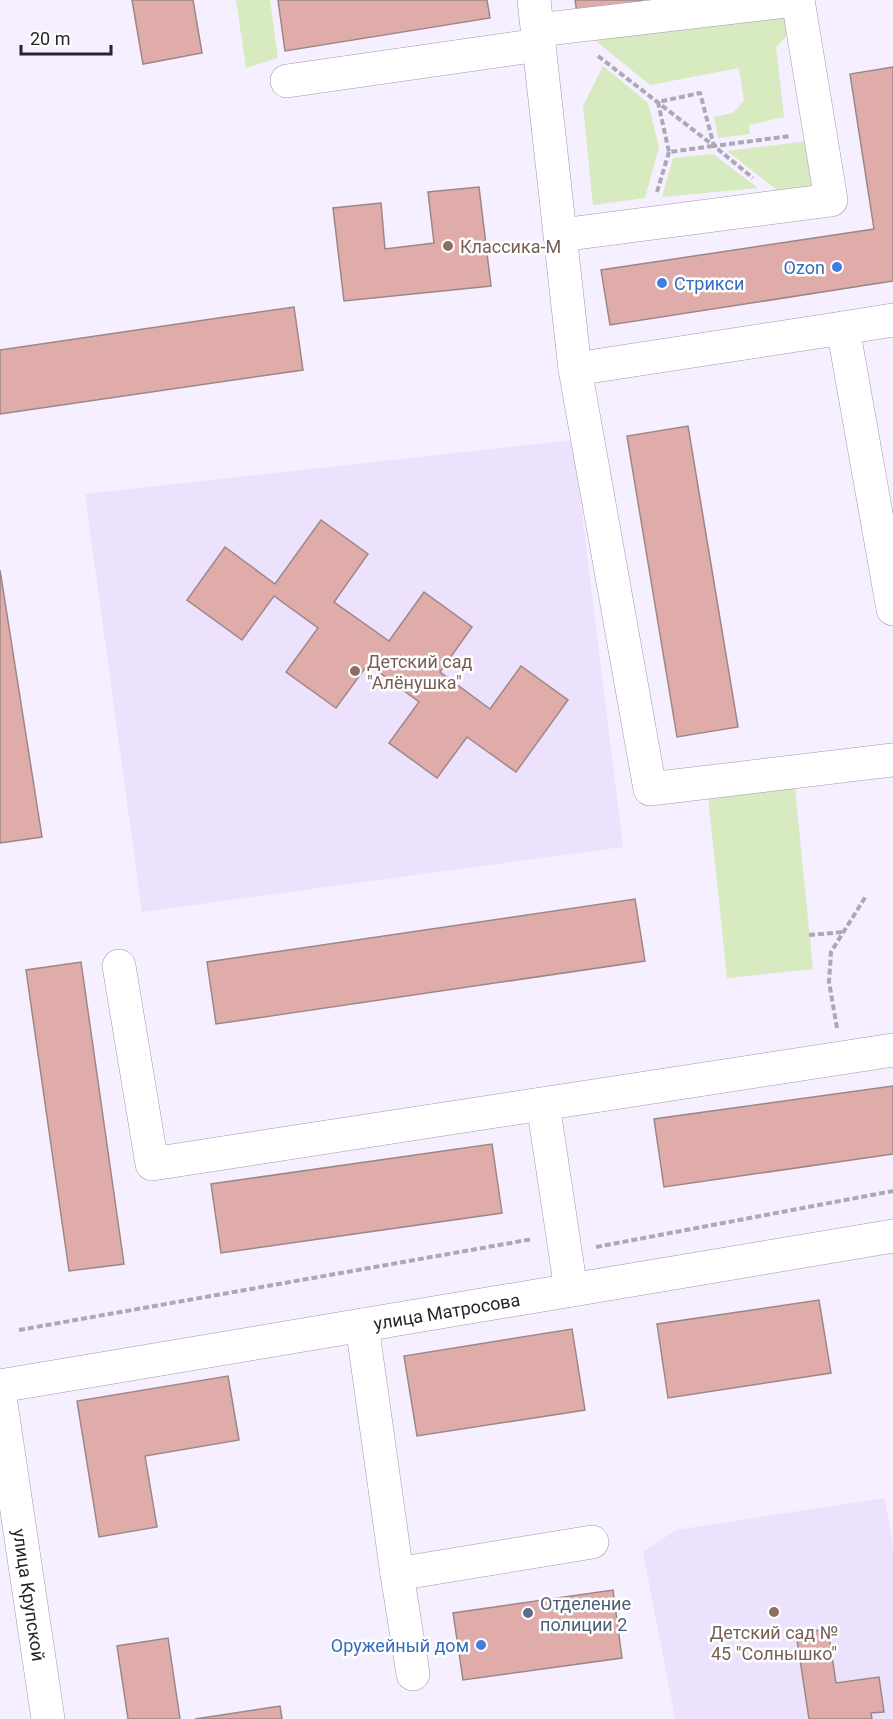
<svg xmlns="http://www.w3.org/2000/svg" width="893" height="1719" viewBox="0 0 893 1719" font-family="Roboto,sans-serif">
	<style>
		.built { fill: #ede2fd }
		.green { fill: #d7eac0 }
		.building { fill: #e0acaa; stroke: #9d8786; stroke-width: 1.5 }
		.lines { fill: none; stroke-linecap: round; stroke-linejoin: round }
		.minor-casing { stroke: #a199ac; stroke-width: 34 }
		.path { stroke: #ada8b5; stroke-width: 4; stroke-dasharray: 6 3; stroke-linecap: butt }
		.minor { stroke: #fff; stroke-width: 33 }
		.education-dot { fill: #8d6e63; stroke: #fff; stroke-width: 2 }
		.shop-dot { fill: #3f7fe0; stroke: #fff; stroke-width: 2 }
		.service-dot { fill: #5c6f8a; stroke: #fff; stroke-width: 2 }
		.labels { text-anchor: middle; dominant-baseline: central; stroke-width: 5; stroke-linejoin: round; paint-order: stroke }
		.education-label { font-size: 18px; fill: #785e54; stroke: #fff; text-anchor: start }
		.shop-label { font-size: 18px; fill: #366cbe; stroke: #fff; text-anchor: end }
		.street-label { font-size: 18px; fill: #27242b; stroke: #fff }
		.service-label { font-size: 18px; fill: #4e5e75; stroke: #fff; text-anchor: start }
	</style>
	<rect width="100%" height="100%" fill="#f5efff"/>
	<path class="built" d="M 573,440 L 623,847 L 142,912 L 85,494 Z
		M 885,1498 L 893,1550 L 893,1719 L 675,1719 L 643,1552 L 676,1530 Z"/>
	<path class="green" d="M 236,0 L 270,0 L 278,58 L 246,68 Z
		M 786,12 L 786,37 L 776,47 L 784,117 L 749,125 L 750,134 L 718,138 L 714,117 L 733,113 L 744,101 L 739,68 L 650,85 L 580,28 Z
		M 603,66 L 648,103 L 659,147 L 645,198 L 593,205 L 583,106 Z
		M 808,141 L 816,193 L 787,198 L 727,151 Z
		M 713,154 L 758,188 L 662,197 L 673,158 Z
		M 795,788 L 813,969 L 727,978 L 708,796 Z"/>
	<path class="building" d="M 132,0 L 193,0 L 202,53 L 143,64 Z
		M 278,0 L 487,0 L 490,18 L 285,51 Z
		M 575,0 L 643,0 L 643,3 L 577,13 Z
		M 893,67 L 893,281 L 610,325 L 601,270 L 874,229 L 850,74 Z
		M 479,187 L 491,286 L 344,301 L 333,208 L 381,203 L 385,249 L 434,243 L 428,192 Z
		M 294,307 L 303,370 L 0,414 L 0,350 Z
		M 688,426 L 738,727 L 677,737 L 627,436 Z
		M 321,520 L 368,554 L 334,602 L 389,641 L 424,592 L 472,627 L 440,672 L 490,709 L 521,666 L 568,700 L 516,772 L 467,737 L 437,778 L 389,743 L 419,702 L 368,664 L 336,708 L 286,672 L 318,628 L 274,596 L 242,640 L 187,600 L 225,547 L 275,584 Z
		M 0,570 L 42,837 L 0,843 Z
		M 635,899 L 645,961 L 216,1024 L 207,962 Z
		M 81,962 L 124,1264 L 69,1271 L 26,970 Z
		M 893,1086 L 893,1154 L 664,1187 L 654,1119 Z
		M 492,1144 L 502,1213 L 221,1253 L 211,1184 Z
		M 819,1300 L 831,1373 L 668,1398 L 657,1324 Z
		M 572,1329 L 585,1410 L 417,1436 L 404,1356 Z
		M 228,1376 L 239,1440 L 145,1456 L 157,1527 L 99,1537 L 77,1401 Z
		M 613,1590 L 622,1658 L 463,1680 L 453,1613 Z
		M 828,1629 L 836,1683 L 879,1677 L 884,1712 L 871,1713 L 872,1719 L 809,1719 L 796,1633 Z
		M 168,1638 L 180,1719 L 128,1719 L 117,1646 Z
		M 280,1706 L 282,1719 L 195,1719 Z"/>
	<g class="lines">
		<g class="minor-casing">
			<g id="minor">
				<path d="M 534,0 L 575,369 L 843,328"/>
				<path d="M 538,30 L 795,0"/>
				<path d="M 287,81 L 539,45"/>
				<path d="M 561,235 L 831,200 L 798,0"/>
				<path d="M 893,320 L 843,328 L 893,609"/>
				<path d="M 575,369 L 650,789 L 893,760"/>
				<path d="M 119,966 L 152,1164 L 893,1050"/>
				<path d="M 543,1104 L 571,1290"/>
				<path d="M 362,1325 L 397,1574 L 413,1674"/>
				<path id="s1" d="M 0,1386 L 893,1236"/>
				<path id="s2" d="M 0,1397 L 48,1719"/>
				<path d="M 397,1574 L 592,1542"/>
			</g>
		</g>
		<path class="path" d="M 598,56 L 714,146 L 790,136
			M 713,146 L 669,152 L 658,102 L 700,93 L 714,146 L 753,178
			M 657,192 L 669,152
			M 809,935 L 843,932
			M 837,1028 L 829,982 L 831,952 L 866,896
			M 596,1247 L 893,1191
			M 19,1330 L 533,1239"/>
		<use href="#minor" class="minor"/>
	</g>
	<g class="education-dot">
		<circle cx="448" cy="246" r="6"/>
		<circle cx="355" cy="671" r="6"/>
		<circle cx="774" cy="1612" r="6"/>
	</g>
	<g class="shop-dot">
		<circle cx="837" cy="267" r="6"/>
		<circle cx="662" cy="283" r="6"/>
		<circle cx="481" cy="1645" r="6"/>
	</g>
	<circle class="service-dot" cx="528" cy="1613" r="6"/>
	<g class="labels">
		<g class="education-label">
			<text x="460" y="246">Классика-М</text>
			<text x="367" y="661">Детский сад<tspan x="367" dy="21">"Алёнушка"</tspan></text>
			<text x="774" y="1632" text-anchor="middle">Детский сад №<tspan x="774" dy="21">45 "Солнышко"</tspan></text>
		</g>
		<g class="shop-label">
			<text x="825" y="267">Ozon</text>
			<text x="674" y="283" text-anchor="start">Стрикси</text>
			<text x="469" y="1645">Оружейный дом</text>
		</g>
		<g class="street-label">
			<text stroke="none"><textPath href="#s1" startOffset="453">улица Матросова</textPath></text>
			<text stroke="none"><textPath href="#s2" startOffset="200">улица Крупской</textPath></text>
		</g>
		<g class="service-label">
			<text x="540" y="1603">Отделение<tspan x="540" dy="21">полиции 2</tspan></text>
		</g>
	</g>
	<path d="M21 45v9h90v-9" fill="none" stroke="#27242b" stroke-width="3"/>
	<text x="30" y="45" font-size="18" fill="#27242b" stroke="#ffffff" stroke-width="4.5" paint-order="stroke">20 m</text>
</svg>
